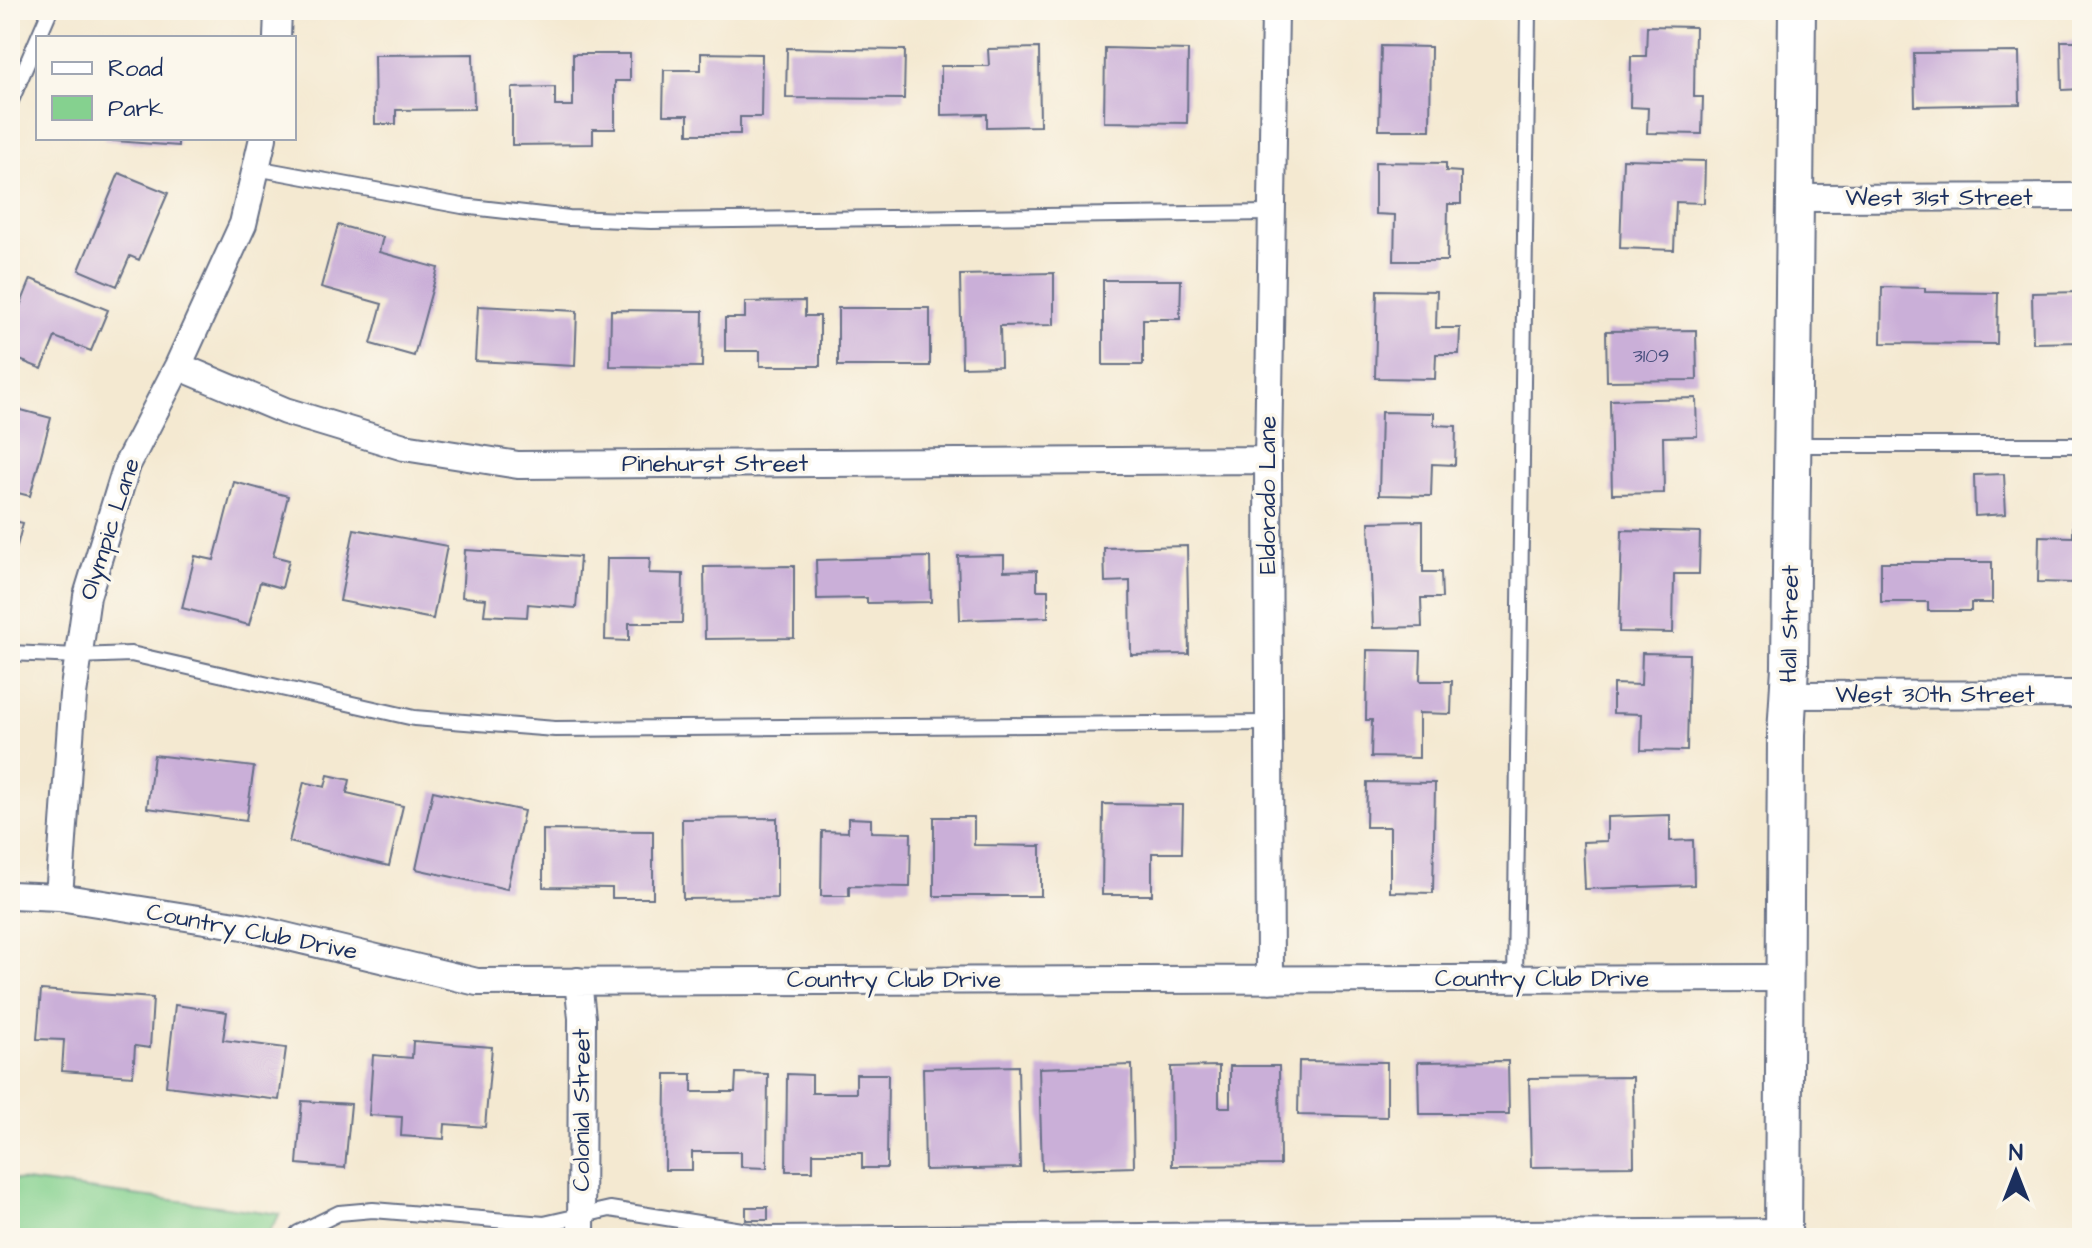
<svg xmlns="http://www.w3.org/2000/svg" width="2092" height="1248" viewBox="0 0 2092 1248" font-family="'Architects Daughter',sans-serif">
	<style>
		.green { fill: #85d18f; stroke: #508076; stroke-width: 2 }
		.building { fill: #caafd8 }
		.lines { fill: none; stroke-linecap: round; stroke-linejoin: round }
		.lane-casing { stroke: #677086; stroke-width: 18 }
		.street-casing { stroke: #677086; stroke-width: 30 }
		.secondary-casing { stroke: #677086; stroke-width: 40 }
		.lane { stroke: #fff; stroke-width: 14 }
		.street { stroke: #fff; stroke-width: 26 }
		.secondary { stroke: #fff; stroke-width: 36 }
		.labels { text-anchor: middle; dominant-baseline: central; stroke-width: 7; stroke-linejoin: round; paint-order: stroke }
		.number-label { font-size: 20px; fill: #474f7c }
		.street-label { font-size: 24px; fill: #1b2f5e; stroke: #fbf7ec }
	</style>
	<rect width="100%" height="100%" fill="#fbf7ec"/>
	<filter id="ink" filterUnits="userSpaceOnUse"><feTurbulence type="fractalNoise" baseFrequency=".0125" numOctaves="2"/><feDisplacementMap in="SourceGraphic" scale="16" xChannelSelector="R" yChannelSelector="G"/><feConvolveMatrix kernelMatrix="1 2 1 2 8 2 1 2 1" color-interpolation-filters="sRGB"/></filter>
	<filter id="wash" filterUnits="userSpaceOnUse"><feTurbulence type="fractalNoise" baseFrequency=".006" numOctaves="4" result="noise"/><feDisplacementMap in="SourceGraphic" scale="32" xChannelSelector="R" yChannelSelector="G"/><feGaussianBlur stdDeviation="1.8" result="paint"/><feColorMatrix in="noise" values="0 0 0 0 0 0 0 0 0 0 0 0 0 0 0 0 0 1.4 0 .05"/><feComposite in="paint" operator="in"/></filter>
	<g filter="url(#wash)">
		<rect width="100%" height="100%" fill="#f4e9d1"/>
		<path class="green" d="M 10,1179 L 280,1214 L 265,1238 L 10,1238 Z"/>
		<g id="blocks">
			<path class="building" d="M 1379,10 L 1428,10 L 1428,16 L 1379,17 Z
				M 1647,26 L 1695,27 L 1694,97 L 1703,97 L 1702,134 L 1647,133 L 1648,108 L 1630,107 L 1631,56 L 1646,56 Z
				M 2061,41 L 2082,41 L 2082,89 L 2062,90 Z
				M 1381,46 L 1431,47 L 1430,130 L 1379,130 Z
				M 787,48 L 905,50 L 904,99 L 786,98 Z
				M 1039,48 L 1040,126 L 987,127 L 987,114 L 941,115 L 941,66 L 989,66 L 988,49 Z
				M 1105,48 L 1188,50 L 1187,123 L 1104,122 Z
				M 2019,52 L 2020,104 L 1915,106 L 1914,53 Z
				M 701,53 L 762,54 L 761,117 L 740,117 L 740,134 L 688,134 L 688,115 L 663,115 L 664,70 L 701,70 Z
				M 473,54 L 474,109 L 396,110 L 396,124 L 375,124 L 374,55 Z
				M 573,54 L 630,54 L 630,81 L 615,81 L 615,129 L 593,129 L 593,144 L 512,145 L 512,88 L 555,87 L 555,106 L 573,106 Z
				M 104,138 L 178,138 L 178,146 L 104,140 Z
				M 1623,159 L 1705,161 L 1704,203 L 1676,202 L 1674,250 L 1620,248 Z
				M 1375,162 L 1446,163 L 1446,171 L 1461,172 L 1461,204 L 1448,204 L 1447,261 L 1394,261 L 1395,215 L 1375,214 Z
				M 119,173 L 168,193 L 139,260 L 130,256 L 117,286 L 79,270 Z
				M 338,225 L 383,237 L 379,252 L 438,268 L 414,356 L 371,344 L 382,304 L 321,287 Z
				M 1054,273 L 1054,325 L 1000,326 L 1001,366 L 962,367 L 960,275 Z
				M 31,279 L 108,310 L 91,351 L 55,337 L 42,369 L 10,356 L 10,331 Z
				M 1103,280 L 1181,280 L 1180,319 L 1143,319 L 1143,365 L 1103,365 Z
				M 1882,287 L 1925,288 L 1925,292 L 1998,293 L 1997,344 L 1881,343 Z
				M 1377,290 L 1437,291 L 1436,328 L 1460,328 L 1459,354 L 1436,354 L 1435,379 L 1375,378 Z
				M 2082,292 L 2082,342 L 2033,343 L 2032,293 Z
				M 805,301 L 805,316 L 820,316 L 820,366 L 760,366 L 760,351 L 725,351 L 725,318 L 745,318 L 745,302 Z
				M 478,306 L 577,311 L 575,366 L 475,361 Z
				M 838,308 L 930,308 L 930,366 L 838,366 Z
				M 611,310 L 703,311 L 702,367 L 610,366 Z
				M 1696,330 L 1697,380 L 1607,381 L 1606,331 Z
				M 1696,398 L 1697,436 L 1663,437 L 1664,493 L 1612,494 L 1610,400 Z
				M 10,407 L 51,418 L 30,496 L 10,491 Z
				M 1381,412 L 1434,413 L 1434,425 L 1456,426 L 1455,465 L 1432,464 L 1431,496 L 1379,495 Z
				M 2004,474 L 2006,514 L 1975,516 L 1974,475 Z
				M 234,482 L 288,496 L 273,556 L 289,560 L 282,588 L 260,582 L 249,625 L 182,608 L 195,556 L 214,560 Z
				M 10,520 L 23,523 L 11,569 L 10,569 Z
				M 1423,521 L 1423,572 L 1441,572 L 1442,598 L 1421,598 L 1422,627 L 1373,628 L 1369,522 Z
				M 2073,521 L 2082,521 L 2082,600 L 2075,600 L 2075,583 L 2038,582 L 2039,536 L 2073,537 Z
				M 354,529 L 447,546 L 433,619 L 340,601 Z
				M 1622,530 L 1700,532 L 1699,574 L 1674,574 L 1673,633 L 1619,632 Z
				M 1187,546 L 1189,654 L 1131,655 L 1130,581 L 1105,582 L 1104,548 Z
				M 465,550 L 580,557 L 576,608 L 528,604 L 527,617 L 484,615 L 486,599 L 462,597 Z
				M 1004,555 L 1004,571 L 1037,570 L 1037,590 L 1048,590 L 1048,617 L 960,620 L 958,556 Z
				M 930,557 L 931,602 L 867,603 L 867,598 L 817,599 L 816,560 Z
				M 607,558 L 650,558 L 649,573 L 683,574 L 682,623 L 629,623 L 629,641 L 605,640 Z
				M 1881,562 L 1992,562 L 1992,603 L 1971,603 L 1971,611 L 1928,611 L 1928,602 L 1881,602 Z
				M 794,566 L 794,638 L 705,639 L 704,567 Z
				M 1367,650 L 1421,651 L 1420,681 L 1452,681 L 1451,714 L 1419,713 L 1419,758 L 1371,757 L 1372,720 L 1366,720 Z
				M 1642,653 L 1689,654 L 1687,751 L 1641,750 L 1642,714 L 1613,713 L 1613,684 L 1641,685 Z
				M 154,755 L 254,767 L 246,821 L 147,808 Z
				M 328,775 L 350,780 L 347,793 L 403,806 L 389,866 L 289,842 L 304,782 L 325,787 Z
				M 1367,782 L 1435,783 L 1433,893 L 1390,892 L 1390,827 L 1366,827 Z
				M 433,791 L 524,811 L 507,889 L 416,869 Z
				M 1103,804 L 1183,805 L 1182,853 L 1152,853 L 1152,895 L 1102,895 Z
				M 1670,815 L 1670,841 L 1693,840 L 1694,885 L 1585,889 L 1583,842 L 1607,841 L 1607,817 Z
				M 934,817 L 974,817 L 974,845 L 1041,846 L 1041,896 L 934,896 Z
				M 777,818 L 777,898 L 683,899 L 682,819 Z
				M 848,818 L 871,819 L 871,832 L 911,833 L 910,887 L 849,886 L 849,896 L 821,896 L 822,831 L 848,832 Z
				M 543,830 L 653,831 L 653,898 L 612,898 L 612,888 L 543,887 Z
				M 10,983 L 17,984 L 13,1057 L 10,1057 Z
				M 41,990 L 153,998 L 150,1048 L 135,1046 L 133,1076 L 62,1071 L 64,1040 L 37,1039 Z
				M 175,1005 L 227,1012 L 223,1040 L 286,1048 L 279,1100 L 166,1086 Z
				M 413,1041 L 492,1047 L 485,1127 L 445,1124 L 444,1139 L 401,1136 L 402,1117 L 369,1115 L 373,1055 L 412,1058 Z
				M 1299,1061 L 1387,1062 L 1387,1117 L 1298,1115 Z
				M 1508,1061 L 1509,1114 L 1419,1114 L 1418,1062 Z
				M 1132,1065 L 1134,1167 L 1042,1170 L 1039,1068 Z
				M 1018,1066 L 1020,1168 L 925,1170 L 923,1068 Z
				M 1219,1066 L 1219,1107 L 1230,1107 L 1230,1066 L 1279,1066 L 1280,1165 L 1172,1166 L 1171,1067 Z
				M 736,1073 L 768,1074 L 767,1168 L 741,1167 L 741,1152 L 692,1152 L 692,1170 L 665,1170 L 666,1074 L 692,1074 L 692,1092 L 735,1092 Z
				M 787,1074 L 812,1075 L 812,1093 L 856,1093 L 856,1074 L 888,1074 L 887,1168 L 862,1168 L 862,1153 L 813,1153 L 813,1171 L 786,1171 Z
				M 1633,1077 L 1634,1166 L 1531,1167 L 1529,1078 Z
				M 302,1101 L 351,1104 L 345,1168 L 297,1164 Z
				M 746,1207 L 768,1207 L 768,1220 L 746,1220 Z"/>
		</g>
	</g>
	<g filter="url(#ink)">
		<use href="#blocks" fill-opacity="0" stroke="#677086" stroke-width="2"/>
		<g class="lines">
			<g class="lane-casing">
				<path id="lane" d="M 10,103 L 50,10
					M 256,168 L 462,206 L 569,218 L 651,221 L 1271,213
					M 1794,445 L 2082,445
					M 10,653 L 78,656 L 131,654 L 414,718 L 555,729 L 1269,723
					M 1515,979 L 1528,10
					M 295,1238 L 298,1233 L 339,1213 L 373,1210 L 544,1224 L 610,1209 L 767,1234 L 1783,1226"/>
			</g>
			<g class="street-casing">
				<path id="street" d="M 277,38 L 278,10
					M 1796,198 L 2082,197
					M 178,366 L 285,411 L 404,447 L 518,465 L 1268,460
					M 1788,695 L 2082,694
					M 10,895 L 59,897 L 243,926 L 477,982 L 1787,978
					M 59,897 L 73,695 L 87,596 L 127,465 L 178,366 L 243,224 L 263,138
					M 1270,980 L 1268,460 L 1275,10
					M 578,981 L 582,1018 L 581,1238"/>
			</g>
			<g class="secondary-casing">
				<path id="secondary" d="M 1783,1238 L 1786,734 L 1790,667 L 1797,10"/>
			</g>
			<use href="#lane" class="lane"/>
			<use href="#street" class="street"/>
			<use href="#secondary" class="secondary"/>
		</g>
	</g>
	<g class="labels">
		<g class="number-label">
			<text x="1651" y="356">3109</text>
		</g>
		<g class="street-label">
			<text x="1939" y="198">West 31st Street</text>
			<text x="715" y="464">Pinehurst Street</text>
			<text transform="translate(1268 495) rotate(-90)">Eldorado Lane</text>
			<text transform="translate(110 529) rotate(-72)">Olympic Lane</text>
			<text transform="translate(1790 624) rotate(-89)">Hall Street</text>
			<text x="1935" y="695">West 30th Street</text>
			<text transform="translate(252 932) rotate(11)">Country Club Drive</text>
			<text x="1542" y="979">Country Club Drive</text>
			<text x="894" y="980">Country Club Drive</text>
			<text transform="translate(582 1110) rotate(-90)">Colonial Street</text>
		</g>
	</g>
	<rect width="2092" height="1248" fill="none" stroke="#fbf7ec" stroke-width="40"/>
	<rect x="36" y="36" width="260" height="104" fill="#fbf7ec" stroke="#a1a7b3" stroke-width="2"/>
	<rect x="52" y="62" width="40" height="12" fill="#ffffff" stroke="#a1a7b3" stroke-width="2"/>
	<text x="108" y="76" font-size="24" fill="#1b2f5e">Road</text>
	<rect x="52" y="96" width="40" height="24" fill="#85d18f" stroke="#a1a7b3" stroke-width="2"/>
	<text x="108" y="116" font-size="24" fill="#1b2f5e">Park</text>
	<g transform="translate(2016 1172)" stroke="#fbf7ec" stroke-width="6" paint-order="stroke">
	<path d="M0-6L14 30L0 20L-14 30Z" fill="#1b2f5e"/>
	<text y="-12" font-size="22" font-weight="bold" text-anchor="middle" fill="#1b2f5e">N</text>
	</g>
</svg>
